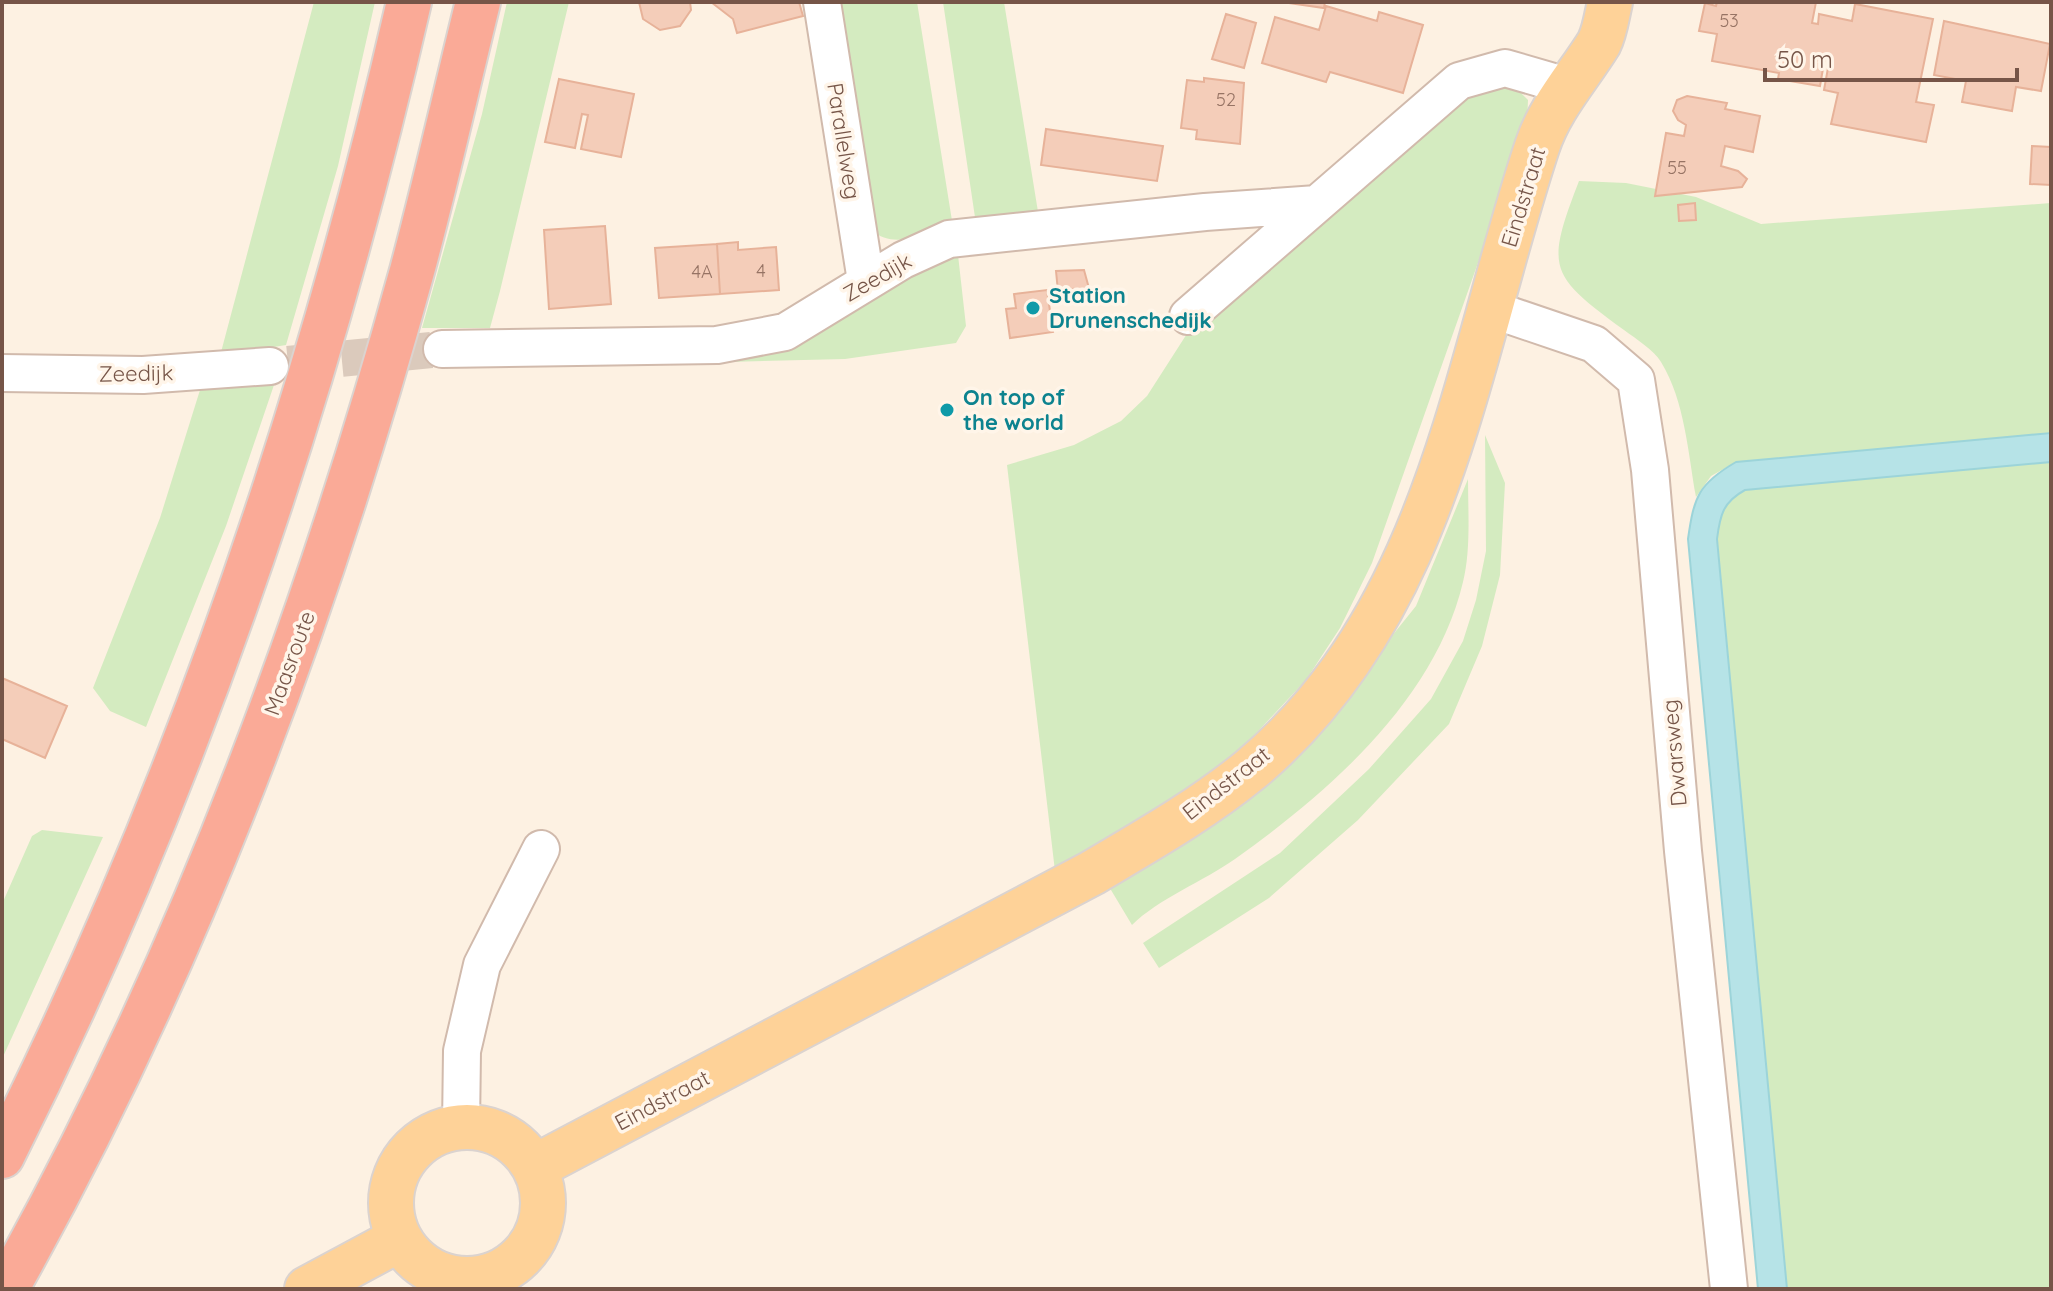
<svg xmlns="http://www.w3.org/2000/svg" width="2053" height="1291" viewBox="0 0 2053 1291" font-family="Quicksand,sans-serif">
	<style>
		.green { fill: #d4ebc0 }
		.water { fill: #b6e3e7; stroke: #9cd4d9; stroke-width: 2 }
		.building { fill: #f4cdb9; stroke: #e7b299; stroke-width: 2 }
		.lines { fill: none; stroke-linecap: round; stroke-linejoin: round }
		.minor-tunnel { stroke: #dbcabc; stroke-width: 36; stroke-dasharray: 36 18; stroke-linecap: butt }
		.minor-casing { stroke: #d1baac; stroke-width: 40 }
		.major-casing { stroke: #dbd3cf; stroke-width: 48 }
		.highway-casing { stroke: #dbd3cf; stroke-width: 48 }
		.minor { stroke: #fff; stroke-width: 36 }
		.major { stroke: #fed298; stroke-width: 44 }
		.highway { stroke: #faaa97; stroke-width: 44 }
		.culture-dot { fill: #0f9aa8; stroke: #fff5e9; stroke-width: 3 }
		.labels { text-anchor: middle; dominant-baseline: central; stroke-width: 7; stroke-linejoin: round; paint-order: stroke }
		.number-label { font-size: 18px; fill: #967364 }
		.street-label { font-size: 22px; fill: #765548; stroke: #fff5e9 }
		.culture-label { font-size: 22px; font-weight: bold; fill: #0d838f; stroke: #fff5e9; text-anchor: start }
	</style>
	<rect width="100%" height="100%" fill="#fdf1e2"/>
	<path class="green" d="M 314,2 L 375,2 L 338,166 L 286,345 L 220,356 Z
		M 507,2 L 569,2 L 500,291 L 490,328 L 422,328 L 482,114 Z
		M 836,2 L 917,2 L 953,227 C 924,232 896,251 871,230 Z
		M 943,2 L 1004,2 L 1039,218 L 976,224 Z
		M 1497,86 L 1521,93 L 1528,100 L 1527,124 L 1372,563 L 1340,628 L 1306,680 L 1216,776 L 1055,871 L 1007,465 L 1074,445 L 1121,421 L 1147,396 L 1190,329 L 1455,93 Z
		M 1579,181 L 1626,183 L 1696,197 L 1761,224 L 2051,203 L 2051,433 L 1736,462 L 1711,476 L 1696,497 C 1688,453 1685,401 1661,362 C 1654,350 1636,339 1624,330 C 1549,275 1545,269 1579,181 Z
		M 958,255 L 966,326 L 956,343 L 845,359 L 727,362 Z
		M 275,382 L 226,526 L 146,727 L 110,711 L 93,688 L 160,518 L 200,390 Z
		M 1485,435 L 1505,483 L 1500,575 L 1482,646 L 1449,724 L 1358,820 L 1269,898 L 1159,968 L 1143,943 L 1280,853 L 1369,769 L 1431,699 L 1463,641 L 1476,600 L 1486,551 Z
		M 2051,462 L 2051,1289 L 1787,1289 L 1717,539 C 1720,515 1723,503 1745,490 Z
		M 1468,479 C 1468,512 1471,550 1463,582 C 1435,700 1329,792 1235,859 C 1204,881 1158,899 1132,925 L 1108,885 L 1161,859 L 1235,810 L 1302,748 L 1416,606 Z
		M 42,830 L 103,837 L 2,1059 L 2,904 L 32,836 Z"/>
	<path class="water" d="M 2051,433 L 2051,462 L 1745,490 C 1723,502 1720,515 1717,539 L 1787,1289 L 1758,1289 L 1688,539 C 1694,497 1698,484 1736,462 Z"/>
	<path class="building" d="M 639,2 L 690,2 L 691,10 L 680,26 L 660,30 L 643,19 Z
		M 711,2 L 799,2 L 803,16 L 737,33 L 733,19 Z
		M 1282,2 L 1325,2 L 1324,8 Z
		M 1717,2 L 1816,2 L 1812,23 L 1818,24 L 1819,14 L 1852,21 L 1855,4 L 1933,19 L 1916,102 L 1934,105 L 1926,142 L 1831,124 L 1838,93 L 1824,90 L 1830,57 L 1825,57 L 1820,86 L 1778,79 L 1779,73 L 1712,61 L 1717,34 L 1699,31 L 1705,3 L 1716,6 Z
		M 1326,6 L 1377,21 L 1379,12 L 1423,25 L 1403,93 L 1330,72 L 1326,82 L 1262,63 L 1275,17 L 1319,30 Z
		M 1226,14 L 1256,23 L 1244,68 L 1212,59 Z
		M 1944,21 L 2050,44 L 2041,91 L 2016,87 L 2012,111 L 1962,102 L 1966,81 L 1934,75 Z
		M 1204,78 L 1244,83 L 1240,144 L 1196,139 L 1197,130 L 1181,128 L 1187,80 L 1204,82 Z
		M 559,79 L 634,94 L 621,157 L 581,149 L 588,115 L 582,114 L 575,148 L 545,142 Z
		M 1687,96 L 1727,103 L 1725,109 L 1760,116 L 1753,152 L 1725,146 L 1721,166 L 1738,171 L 1747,179 L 1742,187 L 1655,196 L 1666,133 L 1684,136 L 1686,125 L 1678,120 L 1673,111 L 1677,100 Z
		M 1046,129 L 1163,146 L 1157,181 L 1041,165 Z
		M 2032,146 L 2051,147 L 2051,185 L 2030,184 Z
		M 1695,203 L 1696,220 L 1679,221 L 1678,205 Z
		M 605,226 L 611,304 L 549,309 L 544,230 Z
		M 738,242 L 738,250 L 776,247 L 779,290 L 720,294 L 717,244 Z
		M 717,244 L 720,294 L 659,298 L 655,248 Z
		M 1084,270 L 1090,292 L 1073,295 L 1073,289 L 1058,291 L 1056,271 Z
		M 1047,290 L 1053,332 L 1010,338 L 1006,309 L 1016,308 L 1014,294 Z
		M 2,678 L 67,706 L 45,758 L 2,739 Z"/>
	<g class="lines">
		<path class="minor-tunnel" d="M 288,364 L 442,349"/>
		<g class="minor-casing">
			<path id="minor" d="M 822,2 L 866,281
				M 1491,309 L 1594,344 L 1636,380 L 1650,470 L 1683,851 L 1729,1289
				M 1188,316 L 1459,81 L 1505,68 L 1567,86
				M 442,349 L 717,345 L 785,332 L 903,260 L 949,239 L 1205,212 L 1317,204
				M 2,373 L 143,375 L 270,366
				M 461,1127 L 462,1051 L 482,965 L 541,849
				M 483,1278 L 484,1289"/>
		</g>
		<g class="major-casing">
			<path id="major" d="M391 1203a76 76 0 1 1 152 0a76 76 0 1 1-152 0Z
				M 535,1167 L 1092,873 C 1146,841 1201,810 1250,770 C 1439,613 1465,365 1537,147 C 1550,107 1578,77 1599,43 C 1605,31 1607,15 1610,2
				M 307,1289 L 400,1239"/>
		</g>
		<g class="highway-casing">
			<path id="highway" d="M 2,1156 C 185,791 318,400 409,2
				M 6,1289 C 186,969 315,624 412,271 C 436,182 456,91 478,2"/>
		</g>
		<use href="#minor" class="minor"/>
		<use href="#major" class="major"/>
		<use href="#highway" class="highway"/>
	</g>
	<g class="culture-dot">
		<circle cx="1033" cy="308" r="8"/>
		<circle cx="947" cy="410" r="8"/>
	</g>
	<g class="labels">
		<g class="number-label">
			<text x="1729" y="20">53</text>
			<text x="1226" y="99">52</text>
			<text x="1677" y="167">55</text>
			<text x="761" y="270">4</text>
			<text x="702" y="271">4A</text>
		</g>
		<g class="street-label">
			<text transform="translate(844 141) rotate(81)">Parallelweg</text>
			<text transform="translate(1523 197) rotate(-73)">Eindstraat</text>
			<text transform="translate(877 277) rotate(-30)">Zeedijk</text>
			<text transform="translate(136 373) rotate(-1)">Zeedijk</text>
			<text transform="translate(289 663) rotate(-70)">Maasroute</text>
			<text transform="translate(1674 753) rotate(-95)">Dwarsweg</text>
			<text transform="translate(1226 783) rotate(-38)">Eindstraat</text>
			<text transform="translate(662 1100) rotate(-28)">Eindstraat</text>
		</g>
		<g class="culture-label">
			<text x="1049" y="295">Station<tspan x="1049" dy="25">Drunenschedijk</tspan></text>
			<text x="963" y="397">On top of<tspan x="963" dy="25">the world</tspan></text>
		</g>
	</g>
	<rect width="2053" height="1291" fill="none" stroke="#765548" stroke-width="8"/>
	<path d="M1765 68v12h252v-12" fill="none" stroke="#765548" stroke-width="4"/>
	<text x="1777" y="68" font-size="24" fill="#765548" stroke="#fff5e9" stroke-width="6" paint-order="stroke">50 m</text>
</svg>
